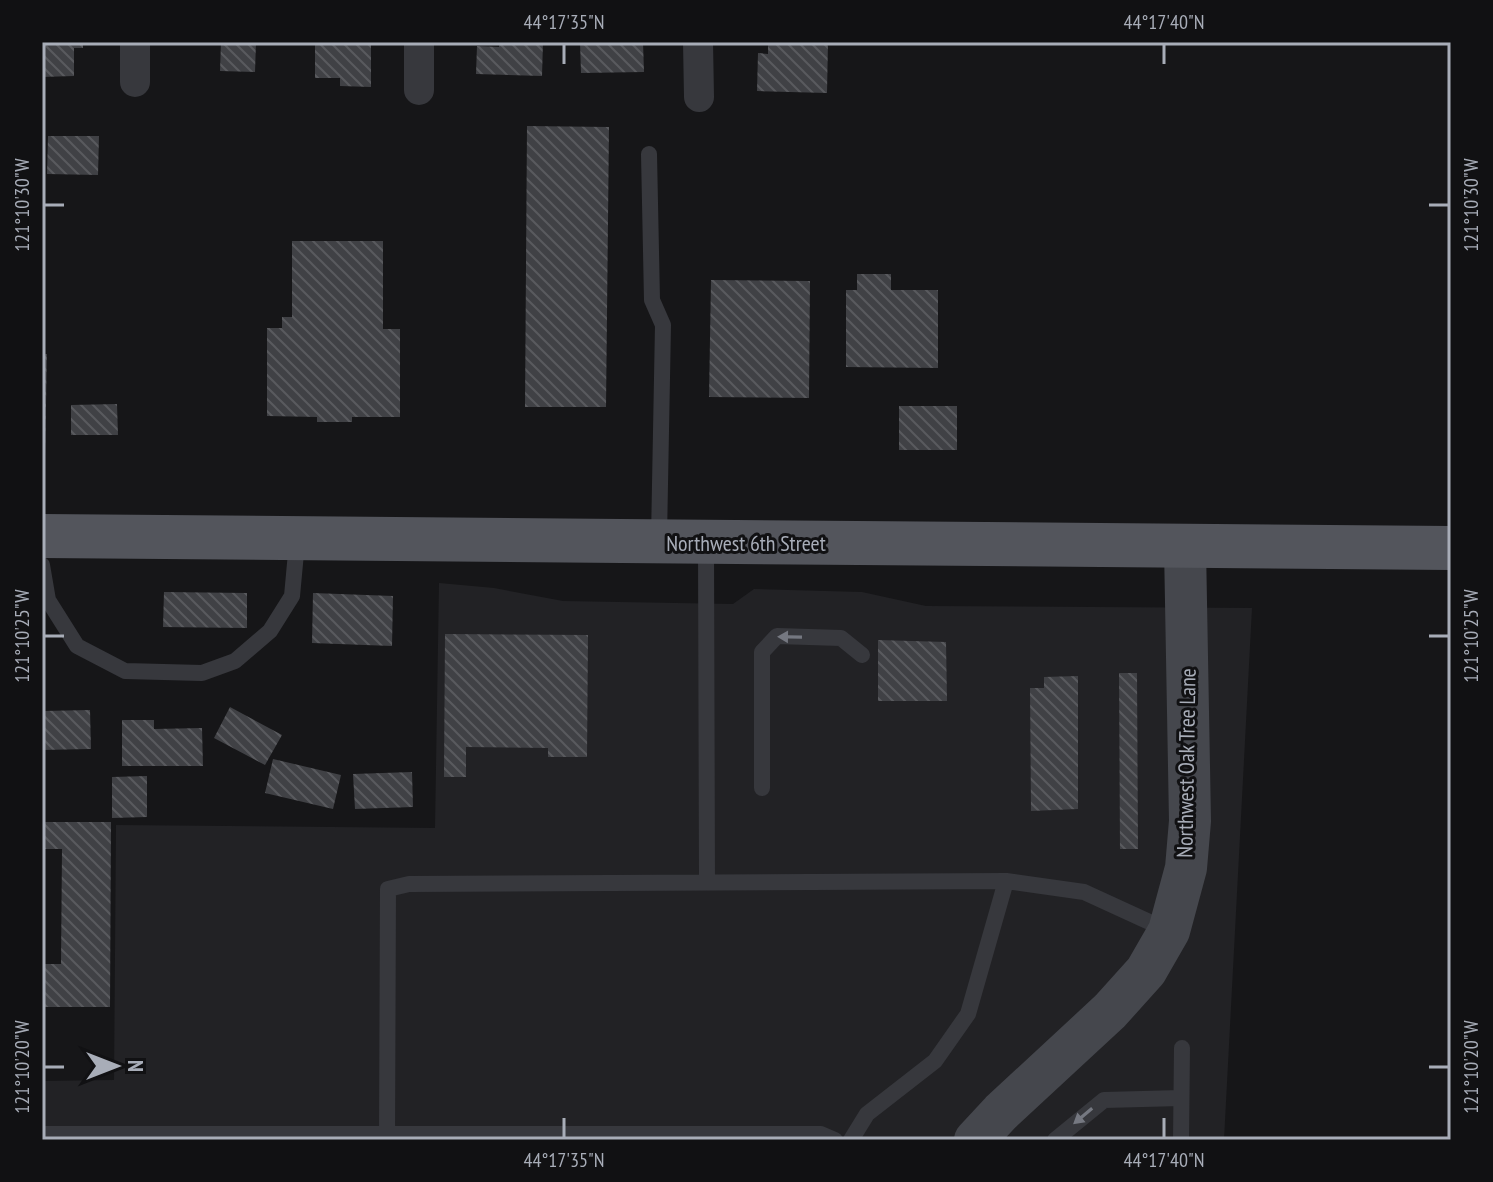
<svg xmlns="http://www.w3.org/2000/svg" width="1493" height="1182" viewBox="0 0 1493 1182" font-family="'PT Sans Narrow',sans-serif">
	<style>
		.built { fill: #222225 }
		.building { fill: url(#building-back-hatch) }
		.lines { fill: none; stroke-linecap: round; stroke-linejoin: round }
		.lane { stroke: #37383d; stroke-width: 16 }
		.street { stroke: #37383d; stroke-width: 30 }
		.secondary { stroke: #45474d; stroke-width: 42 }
		.primary { stroke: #53555c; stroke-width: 44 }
		.oneway { fill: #757881 }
		.ticks { fill: none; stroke: #a8adb8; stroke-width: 3 }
		.labels { text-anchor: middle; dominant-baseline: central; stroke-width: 6; stroke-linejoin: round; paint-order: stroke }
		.street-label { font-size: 22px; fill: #a8adb8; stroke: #111113 }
		.neatline { fill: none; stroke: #a8adb8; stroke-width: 3 }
		.ticks-label { font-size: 20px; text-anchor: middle; fill: #a8adb8 }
	</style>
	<defs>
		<pattern id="building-back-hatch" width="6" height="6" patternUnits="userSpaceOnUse" patternTransform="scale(2)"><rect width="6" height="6" fill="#404145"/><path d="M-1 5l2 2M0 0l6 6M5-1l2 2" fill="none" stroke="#595a5e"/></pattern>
	</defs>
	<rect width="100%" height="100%" fill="#161618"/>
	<path class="built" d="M 439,583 L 494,588 L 563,601 L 733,604 L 754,589 L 862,592 L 926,606 L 1252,608 L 1224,1140 L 42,1140 L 42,1081 L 114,1080 L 116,825 L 435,828 Z"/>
	<path class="building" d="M 42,42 L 83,42 L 83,48 L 74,48 L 74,76 L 42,77 Z
		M 221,42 L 256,42 L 255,72 L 220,71 Z
		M 315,42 L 371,42 L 371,87 L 340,86 L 340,78 L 315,78 Z
		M 499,42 L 543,42 L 542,76 L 476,74 L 477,46 L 499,47 Z
		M 580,42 L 643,42 L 644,72 L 581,73 Z
		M 768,42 L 828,42 L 827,93 L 757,91 L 758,53 L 768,54 Z
		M 527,126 L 609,127 L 606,407 L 525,407 Z
		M 48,136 L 99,136 L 98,175 L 47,174 Z
		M 292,241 L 383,241 L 383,329 L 400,329 L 400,417 L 352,417 L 352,422 L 317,422 L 317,417 L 267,416 L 267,328 L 282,328 L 282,317 L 292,317 Z
		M 857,274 L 891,274 L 891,290 L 938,290 L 938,368 L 846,367 L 846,290 L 857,290 Z
		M 711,280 L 810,281 L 809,398 L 709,397 Z
		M 42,354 L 47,354 L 45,456 L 42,456 Z
		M 117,404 L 118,435 L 71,435 L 71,405 Z
		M 899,406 L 957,406 L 957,450 L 899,450 Z
		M 164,592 L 247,593 L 247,628 L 163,627 Z
		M 313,593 L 393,596 L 392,646 L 312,643 Z
		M 445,634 L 588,635 L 587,757 L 548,757 L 548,748 L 466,747 L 466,777 L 444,777 Z
		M 878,640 L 946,642 L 947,701 L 878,701 Z
		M 1119,673 L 1137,673 L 1138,849 L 1120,849 Z
		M 1078,676 L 1078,809 L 1031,811 L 1030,688 L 1044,688 L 1044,677 Z
		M 230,707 L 282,735 L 265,765 L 214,738 Z
		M 90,710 L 91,749 L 42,750 L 42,711 Z
		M 122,720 L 154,720 L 154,729 L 202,728 L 203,766 L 122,766 Z
		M 273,759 L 341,775 L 333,809 L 265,793 Z
		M 412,772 L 413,807 L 355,809 L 353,774 Z
		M 147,776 L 147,817 L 112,818 L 112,777 Z
		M 42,822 L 111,822 L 110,1007 L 42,1007 L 42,964 L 61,964 L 62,849 L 42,849 Z"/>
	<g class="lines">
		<path class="lane" d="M 649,154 L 652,300 L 663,325 L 659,538
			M 706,545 L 707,882
			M 42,565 L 48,600 L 77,646 L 125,671 L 202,673 L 235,661 L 270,631 L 292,596 L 297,542
			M 762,788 L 762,652 L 777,636 L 841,638 L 862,655
			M 42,1134 L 821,1134 L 835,1140
			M 387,1140 L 388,889 L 409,884 L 1006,881 L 1084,892 L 1169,931
			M 851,1140 L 867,1114 L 935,1061 L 968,1014 L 1006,881
			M 1055,1140 L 1104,1100 L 1181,1098
			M 1181,1140 L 1182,1048"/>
		<path class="street" d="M 419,42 L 419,90
			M 698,42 L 699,97
			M 135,82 L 135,42"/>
		<path class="secondary" d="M 975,1140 L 1001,1112 L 1110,1011 L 1146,971 L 1169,931 L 1186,868 L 1190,821 L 1185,547"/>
		<path class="primary" d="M 42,536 L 1451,548"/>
	</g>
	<defs><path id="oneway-solid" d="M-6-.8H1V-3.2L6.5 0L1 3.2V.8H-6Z" transform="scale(2)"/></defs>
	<g class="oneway">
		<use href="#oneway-solid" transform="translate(790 637) rotate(-179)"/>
		<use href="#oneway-solid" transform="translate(1083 1116) rotate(140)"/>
	</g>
	<path class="ticks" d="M 564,44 L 564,64M 1164,44 L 1164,64M 44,205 L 64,205M 1429,205 L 1449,205M 44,636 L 64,636M 1429,636 L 1449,636M 44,1067 L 64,1067M 1429,1067 L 1449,1067M 564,1118 L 564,1138M 1164,1118 L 1164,1138"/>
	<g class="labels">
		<g class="street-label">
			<text x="746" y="543">Northwest 6th Street</text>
			<text transform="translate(1186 763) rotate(-89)">Northwest Oak Tree Lane</text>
		</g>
	</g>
	<rect width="1493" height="1182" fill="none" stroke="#111113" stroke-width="88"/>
	<g transform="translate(116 1066) rotate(90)" stroke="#111113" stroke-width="6" paint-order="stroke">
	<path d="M0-6L14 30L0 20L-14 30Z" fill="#a8adb8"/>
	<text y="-12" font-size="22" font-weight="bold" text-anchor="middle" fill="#a8adb8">N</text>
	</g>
	<rect x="44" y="44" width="1405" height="1094" class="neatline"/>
	<g class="ticks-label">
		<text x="564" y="29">44°17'35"N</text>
		<text x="1164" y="29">44°17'40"N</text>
		<text transform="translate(1471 205) rotate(-90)" y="7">121°10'30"W</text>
		<text transform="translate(22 205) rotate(-90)" y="7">121°10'30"W</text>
		<text transform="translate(1471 636) rotate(-90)" y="7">121°10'25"W</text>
		<text transform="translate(22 636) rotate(-90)" y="7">121°10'25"W</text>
		<text transform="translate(22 1067) rotate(-90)" y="7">121°10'20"W</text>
		<text transform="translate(1471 1067) rotate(-90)" y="7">121°10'20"W</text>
		<text x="564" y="1167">44°17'35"N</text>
		<text x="1164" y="1167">44°17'40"N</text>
	</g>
</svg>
